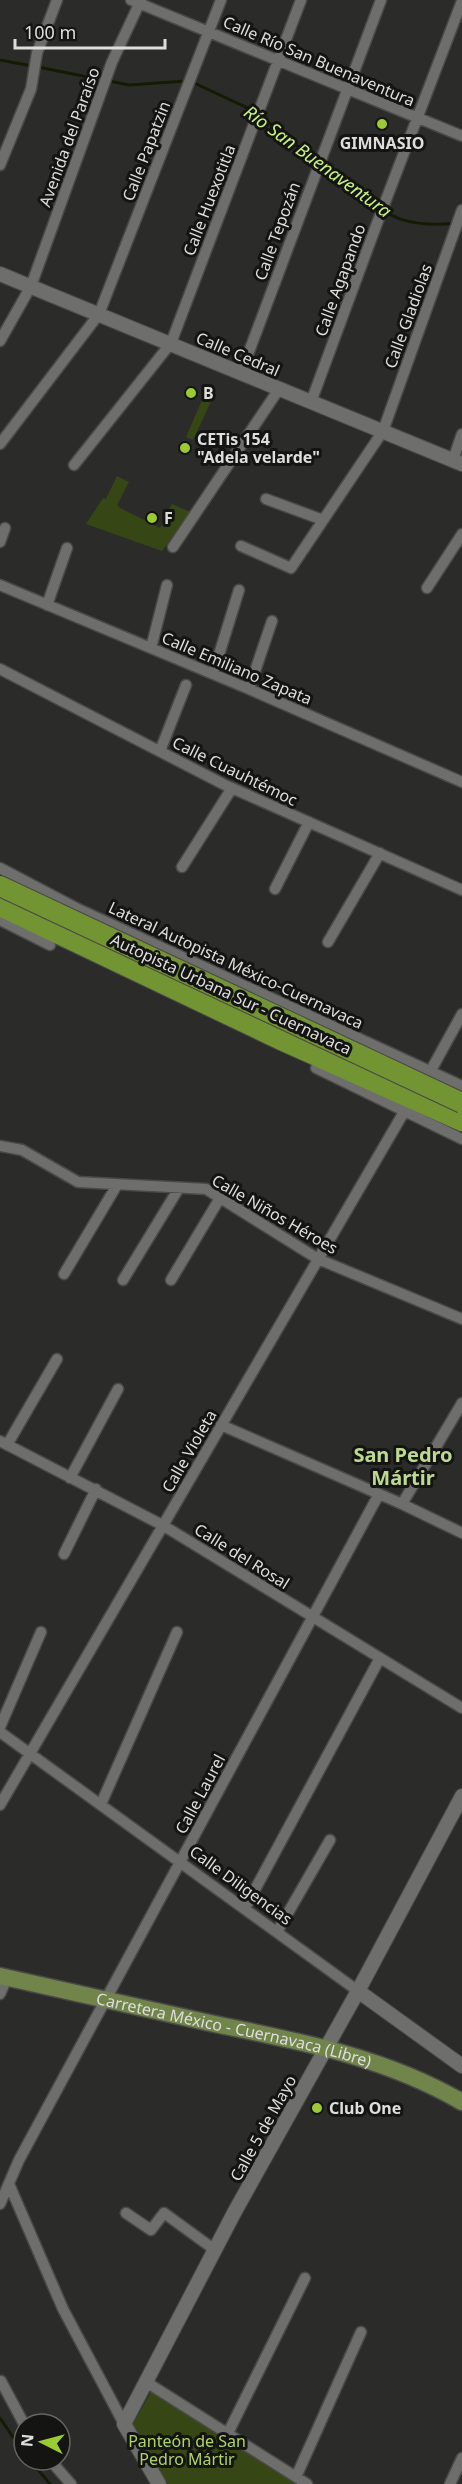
<svg xmlns="http://www.w3.org/2000/svg" width="462" height="2484" viewBox="0 0 462 2484" font-family="'Noto Sans',sans-serif">
	<style>
		.green { fill: #364715 }
		.lines { fill: none; stroke-linecap: round; stroke-linejoin: round }
		.stream { stroke: #131c03; stroke-width: 3 }
		.minor-casing { stroke: #494947; stroke-width: 13 }
		.tertiary-casing { stroke: #494947; stroke-width: 16 }
		.primary-casing { stroke: #494947; stroke-width: 19 }
		.motorway-casing { stroke: #494947; stroke-width: 22 }
		.minor { stroke: #6e6f6d; stroke-width: 10 }
		.tertiary { stroke: #6e6f6d; stroke-width: 14 }
		.primary { stroke: #71854a; stroke-width: 16 }
		.motorway { stroke: #739433; stroke-width: 20 }
		.motorway-bridge-casing { stroke: #494947; stroke-width: 22; stroke-linecap: butt }
		.motorway-bridge { stroke: #739433; stroke-width: 20 }
		.poi-dot { fill: #9bcb32; stroke: #141413; stroke-width: 2 }
		.labels { text-anchor: middle; dominant-baseline: central; stroke-width: 6; stroke-linejoin: round; paint-order: stroke }
		.street-label { font-size: 16px; fill: #dededd; stroke: #141413 }
		.poi-label { font-size: 16px; font-weight: bold; fill: #dededd; stroke: #141413; text-anchor: start }
		.park-label { font-size: 16px; fill: #add566; stroke: #141413 }
		.water-label { font-size: 18px; font-style: italic; fill: #c9f283; stroke: #141413 }
		.quarter-label { font-size: 20px; font-weight: bold; fill: #bdd991; stroke: #141413 }
	</style>
	<rect width="100%" height="100%" fill="#2b2c2a"/>
	<path class="green" d="M 206,391 L 214,395 L 193,440 L 186,437 Z
		M 117,476 L 129,482 L 117,505 L 120,508 L 160,528 L 172,504 L 190,512 L 162,551 L 86,524 L 103,498 L 106,499 Z
		M 153,2388 L 301,2484 L 168,2484 L 131,2428 Z"/>
	<g class="lines">
		<path class="stream" d="M 0,60 L 32,66
			M 38,67 L 103,80
			M 109,81 L 129,85 L 186,81
			M 192,82 L 256,112 L 317,162
			M 323,166 L 380,208
			M 386,212 C 403,224 433,226 454,223
			M 0,2418 L 24,2453
			M 30,2460 L 50,2484"/>
		<g class="minor-casing">
			<path id="minor" d="M 131,0 L 462,136
				M 0,165 L 31,89 L 37,53 L 57,0
				M 0,341 L 31,286 L 112,62 L 141,0
				M 241,373 L 381,0
				M 311,402 L 376,226 L 462,1
				M 0,444 L 99,314 L 221,0
				M 453,460 L 462,434
				M 74,465 L 171,343 L 301,0
				M 266,499 L 323,520
				M 0,542 L 5,528
				M 241,546 L 291,568 L 383,431 L 462,210
				M 173,547 L 279,389
				M 0,585 L 249,689 L 462,782
				M 427,588 L 462,534
				M 47,605 L 67,548
				M 151,648 L 167,585
				M 0,669 L 225,785 L 462,890
				M 213,674 L 239,590
				M 249,689 L 272,621
				M 160,751 L 186,685
				M 182,867 L 232,788
				M 0,868 L 76,908 L 462,1086
				M 275,889 L 309,822
				M 0,920 L 50,945
				M 328,942 L 380,853
				M 316,1068 L 462,1139
				M 430,1072 L 462,1014
				M 0,1146 L 22,1150 L 78,1182 L 206,1189 L 318,1259 L 462,1319
				M 64,1274 L 117,1185
				M 123,1280 L 179,1188
				M 171,1280 L 220,1198
				M 221,1425 L 402,1504 L 462,1533
				M 0,1441 L 164,1526 L 462,1708
				M 7,1445 L 57,1359
				M 70,1478 L 118,1389
				M 402,1504 L 462,1403
				M 64,1554 L 96,1489
				M 0,1727 L 41,1632
				M 0,1732 L 358,1991
				M 101,1804 L 177,1632
				M 0,1805 L 404,1112
				M 245,1908 L 380,1658
				M 277,1932 L 330,1840
				M 0,1994 L 7,1978
				M 9,2184 L 63,2309 L 124,2424
				M 0,2204 L 19,2160 L 379,1494
				M 126,2213 L 151,2230 L 164,2213 L 215,2250
				M 1,2381 L 24,2424
				M 146,2382 L 307,2484
				M 228,2433 L 305,2278
				M 50,2460 L 71,2484
				M 296,2477 L 361,2332
				M 450,2484 L 462,2458"/>
		</g>
		<g class="tertiary-casing">
			<path id="tertiary" d="M 0,274 L 462,464
				M 358,1991 L 462,2066
				M 159,2484 L 124,2424 L 234,2213 L 358,1991 L 462,1796"/>
		</g>
		<g class="primary-casing">
			<g id="primary">
				<path id="s1" d="M 0,1976 C 70,1992 140,2008 210,2023 C 297,2041 383,2056 462,2102"/>
			</g>
		</g>
		<g class="motorway-casing">
			<path id="motorway" d="M 0,906 L 279,1039 L 462,1121"/>
		</g>
		<use href="#minor" class="minor"/>
		<use href="#tertiary" class="tertiary"/>
		<use href="#primary" class="primary"/>
		<use href="#motorway" class="motorway"/>
		<g class="motorway-bridge-casing">
			<path id="motorway-bridge" d="M 0,886 L 462,1103"/>
		</g>
		<use href="#motorway-bridge" class="motorway-bridge"/>
	</g>
	<g class="poi-dot">
		<circle cx="382" cy="124" r="6"/>
		<circle cx="191" cy="393" r="6"/>
		<circle cx="185" cy="448" r="6"/>
		<circle cx="152" cy="518" r="6"/>
		<circle cx="317" cy="2108" r="6"/>
	</g>
	<g class="labels">
		<g class="street-label">
			<text transform="translate(319 61) rotate(23)">Calle Río San Buenaventura</text>
			<text transform="translate(69 137) rotate(-70)">Avenida del Paraíso</text>
			<text transform="translate(146 151) rotate(-69)">Calle Papatzin</text>
			<text transform="translate(209 200) rotate(-69)">Calle Huexotitla</text>
			<text transform="translate(277 231) rotate(-70)">Calle Tepozán</text>
			<text transform="translate(340 280) rotate(-70)">Calle Agapando</text>
			<text transform="translate(408 316) rotate(-70)">Calle Gladiolas</text>
			<text transform="translate(238 354) rotate(23)">Calle Cedral</text>
			<text transform="translate(237 668) rotate(23)">Calle Emiliano Zapata</text>
			<text transform="translate(235 771) rotate(26)">Calle Cuauhtémoc</text>
			<text transform="translate(236 965) rotate(25)">Lateral Autopista México-Cuernavaca</text>
			<text transform="translate(231 994) rotate(25)">Autopista Urbana Sur - Cuernavaca</text>
			<text transform="translate(275 1214) rotate(30)">Calle Niños Héroes</text>
			<text transform="translate(189 1451) rotate(-60)">Calle Violeta</text>
			<text transform="translate(242 1556) rotate(32)">Calle del Rosal</text>
			<text transform="translate(200 1794) rotate(-62)">Calle Laurel</text>
			<text transform="translate(241 1885) rotate(36)">Calle Diligencias</text>
			<text stroke="none"><textPath href="#s1" startOffset="240">Carretera México - Cuernavaca (Libre)</textPath></text>
			<text transform="translate(263 2128) rotate(-61)">Calle 5 de Mayo</text>
		</g>
		<g class="poi-label">
			<text x="382" y="143" text-anchor="middle">GIMNASIO</text>
			<text x="203" y="393">B</text>
			<text x="197" y="439">CETis 154<tspan x="197" dy="18">"Adela velarde"</tspan></text>
			<text x="164" y="518">F</text>
			<text x="329" y="2108">Club One</text>
		</g>
		<g class="park-label">
			<text x="187" y="2441">Panteón de San<tspan x="187" dy="18">Pedro Mártir</tspan></text>
		</g>
		<g class="water-label">
			<text transform="translate(318 161) rotate(36)">Río San Buenaventura</text>
		</g>
		<g class="quarter-label">
			<text x="403" y="1454">San Pedro<tspan x="403" dy="23">Mártir</tspan></text>
		</g>
	</g>
	<g transform="translate(42 2442) rotate(276)"><circle r="28" fill="#141413" stroke="#656564" stroke-width="1.5"/>
	<path d="M0-4.5L10 22L0 15L-10 22Z" fill="#9bcb32"/>
	<text y="-9" font-size="16" font-weight="bold" text-anchor="middle" fill="#dededd">N</text>
	</g>
	<path d="M15 39v9h150v-9" fill="none" stroke="#dededd" stroke-width="3"/>
	<text x="24" y="39" font-size="18" fill="#dededd" stroke="#141413" stroke-width="4.5" paint-order="stroke">100 m</text>
</svg>
